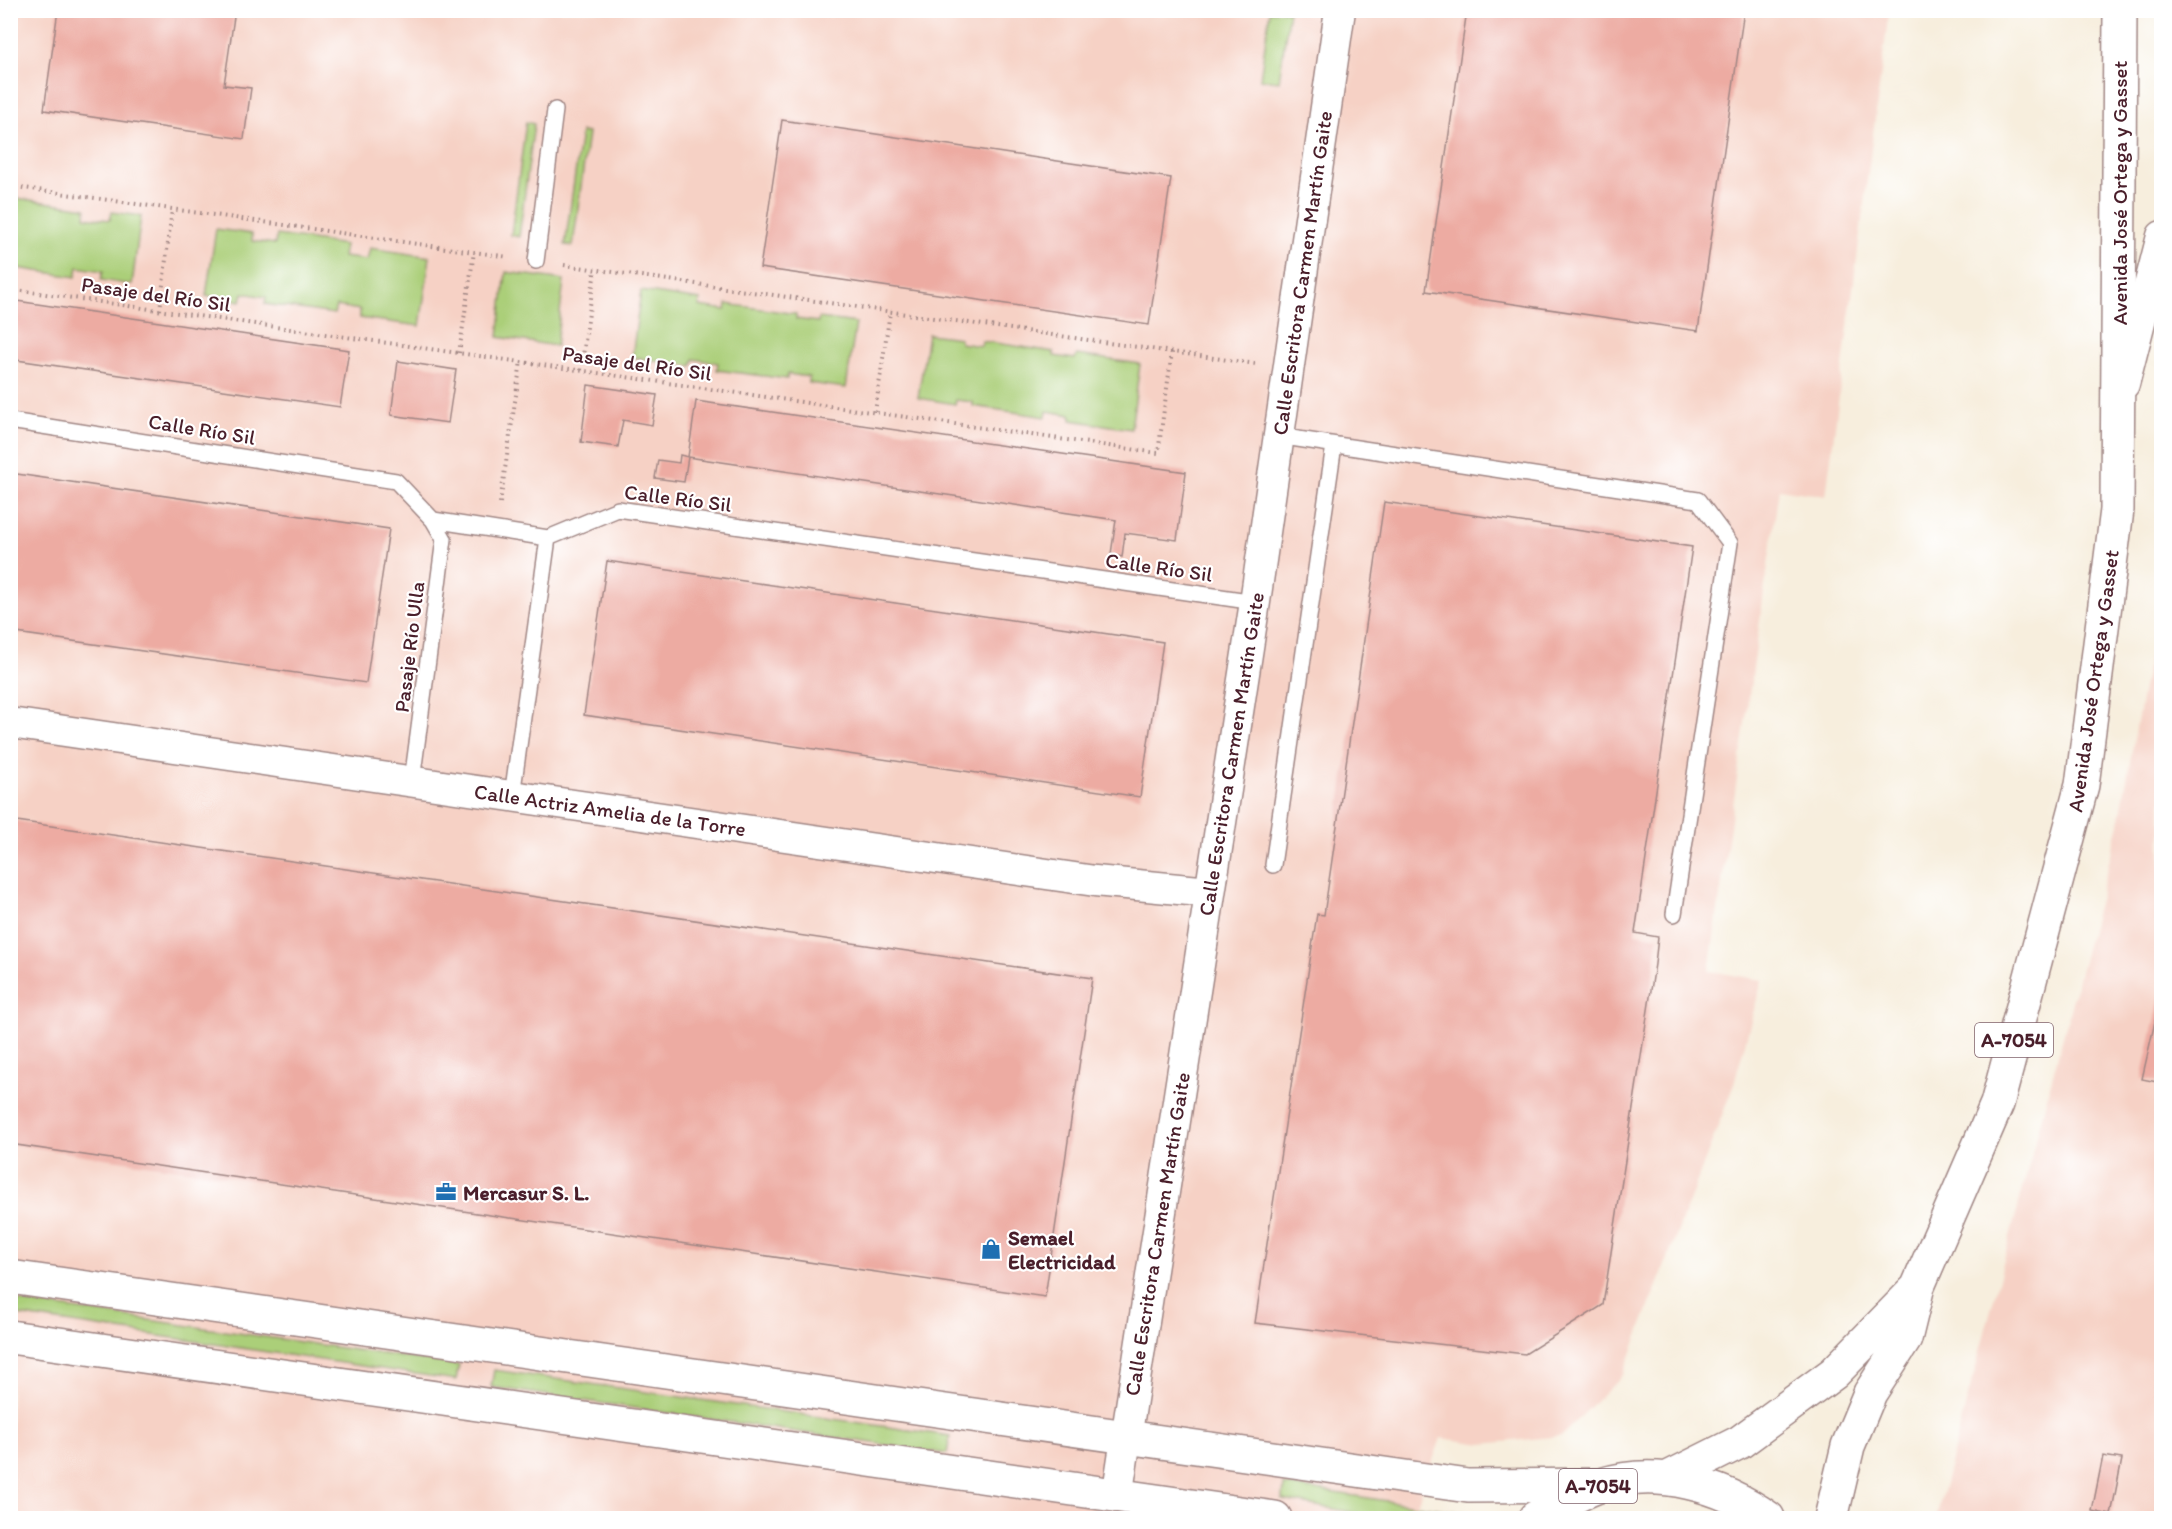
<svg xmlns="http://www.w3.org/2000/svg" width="2172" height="1529" viewBox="0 0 2172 1529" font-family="Itim,sans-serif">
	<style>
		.built { fill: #f6d1c5 }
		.green { fill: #abcf79; stroke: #7a7752; stroke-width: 1.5 }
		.building { fill: #edaba2 }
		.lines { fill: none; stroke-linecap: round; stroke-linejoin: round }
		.service-casing { stroke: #a08684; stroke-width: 18 }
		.minor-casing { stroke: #a08684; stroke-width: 33 }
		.tertiary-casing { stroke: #a08684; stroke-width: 36 }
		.primary-casing { stroke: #a08684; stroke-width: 36 }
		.path { stroke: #a08684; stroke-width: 4; stroke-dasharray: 1.5 4.5; stroke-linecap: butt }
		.service { stroke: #fff; stroke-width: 15 }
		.minor { stroke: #fff; stroke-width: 30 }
		.tertiary { stroke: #fff; stroke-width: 33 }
		.primary { stroke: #fff; stroke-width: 33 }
		.labels { text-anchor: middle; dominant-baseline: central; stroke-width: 4.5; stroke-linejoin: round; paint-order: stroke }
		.shield { fill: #fff; stroke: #80626b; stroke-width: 1.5 }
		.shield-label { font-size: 20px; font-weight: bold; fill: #4a1f2b }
		.street-label { font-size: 21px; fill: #4a1f2b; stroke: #fff }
		.poi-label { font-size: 21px; font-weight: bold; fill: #4a1f2b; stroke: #fff; text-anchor: start }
	</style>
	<rect width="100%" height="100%" fill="#fff"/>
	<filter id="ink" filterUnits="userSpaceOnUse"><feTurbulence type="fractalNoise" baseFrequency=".0167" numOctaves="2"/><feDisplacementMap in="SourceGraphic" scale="12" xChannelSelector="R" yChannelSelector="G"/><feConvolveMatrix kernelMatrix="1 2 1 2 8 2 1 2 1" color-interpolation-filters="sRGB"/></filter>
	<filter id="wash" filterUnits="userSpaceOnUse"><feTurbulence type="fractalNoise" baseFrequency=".008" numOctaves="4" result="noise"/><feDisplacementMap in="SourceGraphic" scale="24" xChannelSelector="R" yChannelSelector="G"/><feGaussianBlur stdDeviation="1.35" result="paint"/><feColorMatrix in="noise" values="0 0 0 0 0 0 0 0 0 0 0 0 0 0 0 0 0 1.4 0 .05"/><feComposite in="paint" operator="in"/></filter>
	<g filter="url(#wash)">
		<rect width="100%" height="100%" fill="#f7eedd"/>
		<path class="built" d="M 10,11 L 1889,11 L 1826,496 L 1779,489 L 1709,971 L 1762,980 L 1734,1084 L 1623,1375 L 1561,1436 L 1483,1444 L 1441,1438 L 1412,1518 L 11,1518 Z
			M 2161,587 L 2161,1518 L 1936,1518 L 2119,824 Z"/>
		<path class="green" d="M 1270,11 L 1289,11 L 1279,81 L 1260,79 Z
			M 526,122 L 534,124 L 519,237 L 511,235 Z
			M 581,132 L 588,133 L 573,246 L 565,245 Z
			M 16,198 L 86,208 L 85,217 L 110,220 L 112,212 L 141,216 L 132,285 L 101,280 L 103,271 L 78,267 L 76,277 L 11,267 L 11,205 L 15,205 Z
			M 216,229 L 252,234 L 252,241 L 275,244 L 277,235 L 345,245 L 343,257 L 367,260 L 370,248 L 430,257 L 420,326 L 360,318 L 360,310 L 336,306 L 334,314 L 265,304 L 266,297 L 243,293 L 241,301 L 206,296 Z
			M 506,272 L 564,280 L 556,346 L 498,337 Z
			M 641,291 L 700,300 L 699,306 L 726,310 L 727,304 L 796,314 L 796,319 L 818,322 L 819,318 L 856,323 L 846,388 L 809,383 L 809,377 L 788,374 L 787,379 L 717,370 L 718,363 L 694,359 L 692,366 L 632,357 Z
			M 928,334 L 960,338 L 960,343 L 981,346 L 982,341 L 1054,352 L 1054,356 L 1075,359 L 1077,355 L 1140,364 L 1131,429 L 1071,420 L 1071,415 L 1047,411 L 1046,417 L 973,406 L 973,402 L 956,400 L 955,404 L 918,398 Z
			M 11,1300 L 459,1365 L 456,1380 L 11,1314 Z
			M 494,1370 L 950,1436 L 947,1454 L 491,1387 Z
			M 1284,1485 L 1472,1514 L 1469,1518 L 1384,1518 L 1283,1500 Z"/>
		<g id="blocks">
			<path class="building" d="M 58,10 L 235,10 L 224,85 L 251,88 L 244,139 L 44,110 Z
				M 1467,10 L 1744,10 L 1698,331 L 1426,291 Z
				M 782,120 L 1171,178 L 1149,325 L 760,268 Z
				M 10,300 L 349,350 L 340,407 L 10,359 Z
				M 398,361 L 456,370 L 448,423 L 391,415 Z
				M 588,385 L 657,395 L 652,425 L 623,420 L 618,447 L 581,442 Z
				M 696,401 L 1186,472 L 1177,540 L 1125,533 L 1122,557 L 1111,554 L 1116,520 L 688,457 Z
				M 680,455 L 688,457 L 684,482 L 655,478 L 658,460 L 679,463 Z
				M 10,473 L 389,529 L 366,683 L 10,632 Z
				M 1384,502 L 1692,547 L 1635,933 L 1658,937 L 1655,964 L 1603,1305 L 1525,1354 L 1255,1323 L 1317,914 L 1324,915 Z
				M 607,561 L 1163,642 L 1140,797 L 584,715 Z
				M 10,820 L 1092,978 L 1045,1297 L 10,1144 Z
				M 2161,995 L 2162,995 L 2162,1083 L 2142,1079 Z
				M 2103,1456 L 2122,1459 L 2111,1515 L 2092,1511 Z"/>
		</g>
	</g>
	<g filter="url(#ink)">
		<use href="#blocks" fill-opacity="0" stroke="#a08684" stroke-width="1.5"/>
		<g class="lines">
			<g class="service-casing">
				<path id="service" d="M 536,261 L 555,110
					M 10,421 L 396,481 L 433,520 L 548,538 L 618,509 L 1255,602
					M 1278,436 L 1698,500 L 1730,543 L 1674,914
					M 412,781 L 444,539 L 433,520
					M 512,796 L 548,538
					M 1273,865 L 1334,445"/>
			</g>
			<g class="minor-casing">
				<path id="minor" d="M 2124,384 L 2162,236
					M 10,723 L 1095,881 L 1210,892
					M 1117,1497 L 1255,602 L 1340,10"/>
			</g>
			<g class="tertiary-casing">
				<path id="tertiary" d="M 10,1277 L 1468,1486 L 1600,1485
					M 10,1337 L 1275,1518"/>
			</g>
			<g class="primary-casing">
				<path id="primary" d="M 1668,1478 L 1740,1442 L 1834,1373 L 1917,1288
					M 1535,1518 C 1556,1508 1579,1492 1601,1485 C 1657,1467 1722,1485 1768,1518
					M 1831,1518 L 1848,1446 L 1870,1393 L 1905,1339 L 1918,1286 L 1997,1104 L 2082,785 L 2117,510 L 2120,10"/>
			</g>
			<path class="path" d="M 10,186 L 509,257
				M 564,265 L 1172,352
				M 10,289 L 1158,453 L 1172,352 L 1256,364
				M 160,310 L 172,209
				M 459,353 L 474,252
				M 581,370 L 595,270
				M 875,412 L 890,312
				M 500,503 L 521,361"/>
			<use href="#service" class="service"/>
			<use href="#minor" class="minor"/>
			<use href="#tertiary" class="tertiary"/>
			<use href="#primary" class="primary"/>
		</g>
	</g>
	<defs>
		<g id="office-bare" transform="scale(1.62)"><path d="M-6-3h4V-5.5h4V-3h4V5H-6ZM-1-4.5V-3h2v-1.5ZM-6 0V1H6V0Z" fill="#1f6fb2" stroke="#fff" stroke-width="2.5" paint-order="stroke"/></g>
		<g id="shop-bare" transform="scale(1.62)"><path d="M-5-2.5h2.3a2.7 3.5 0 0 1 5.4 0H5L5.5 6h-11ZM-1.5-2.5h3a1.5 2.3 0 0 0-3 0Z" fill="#1f6fb2" stroke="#fff" stroke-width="2.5" paint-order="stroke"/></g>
	</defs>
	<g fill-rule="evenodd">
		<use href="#office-bare" x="446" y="1192"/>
		<use href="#shop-bare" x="991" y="1249"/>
	</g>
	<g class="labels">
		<g class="shield">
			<rect x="1975" y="1023" width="78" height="34" rx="4.5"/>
			<rect x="1559" y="1469" width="78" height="34" rx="4.5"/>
		</g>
		<g class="shield-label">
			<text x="2014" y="1040">A-7054</text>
			<text x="1598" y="1486">A-7054</text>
		</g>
		<g class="street-label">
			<text transform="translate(2119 193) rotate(-90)">Avenida José Ortega y Gasset</text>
			<text transform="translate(1302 273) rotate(-82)">Calle Escritora Carmen Martín Gaite</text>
			<text transform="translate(156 294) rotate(8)">Pasaje del Río Sil</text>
			<text transform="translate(637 363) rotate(8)">Pasaje del Río Sil</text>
			<text transform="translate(202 429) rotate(9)">Calle Río Sil</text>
			<text transform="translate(678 498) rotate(7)">Calle Río Sil</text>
			<text transform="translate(1159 567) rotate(8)">Calle Río Sil</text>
			<text transform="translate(409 647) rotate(-83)">Pasaje Río Ulla</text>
			<text transform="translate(2093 681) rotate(-82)">Avenida José Ortega y Gasset</text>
			<text transform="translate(1231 754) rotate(-81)">Calle Escritora Carmen Martín Gaite</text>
			<text transform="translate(610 810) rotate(8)">Calle Actriz Amelia de la Torre</text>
			<text transform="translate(1157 1234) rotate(-81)">Calle Escritora Carmen Martín Gaite</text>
		</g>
		<g class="poi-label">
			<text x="463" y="1192">Mercasur S. L.</text>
			<text x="1008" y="1237">Semael<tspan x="1008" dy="24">Electricidad</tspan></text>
		</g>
	</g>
	<rect width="2172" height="1529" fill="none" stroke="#fff" stroke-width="36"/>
</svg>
